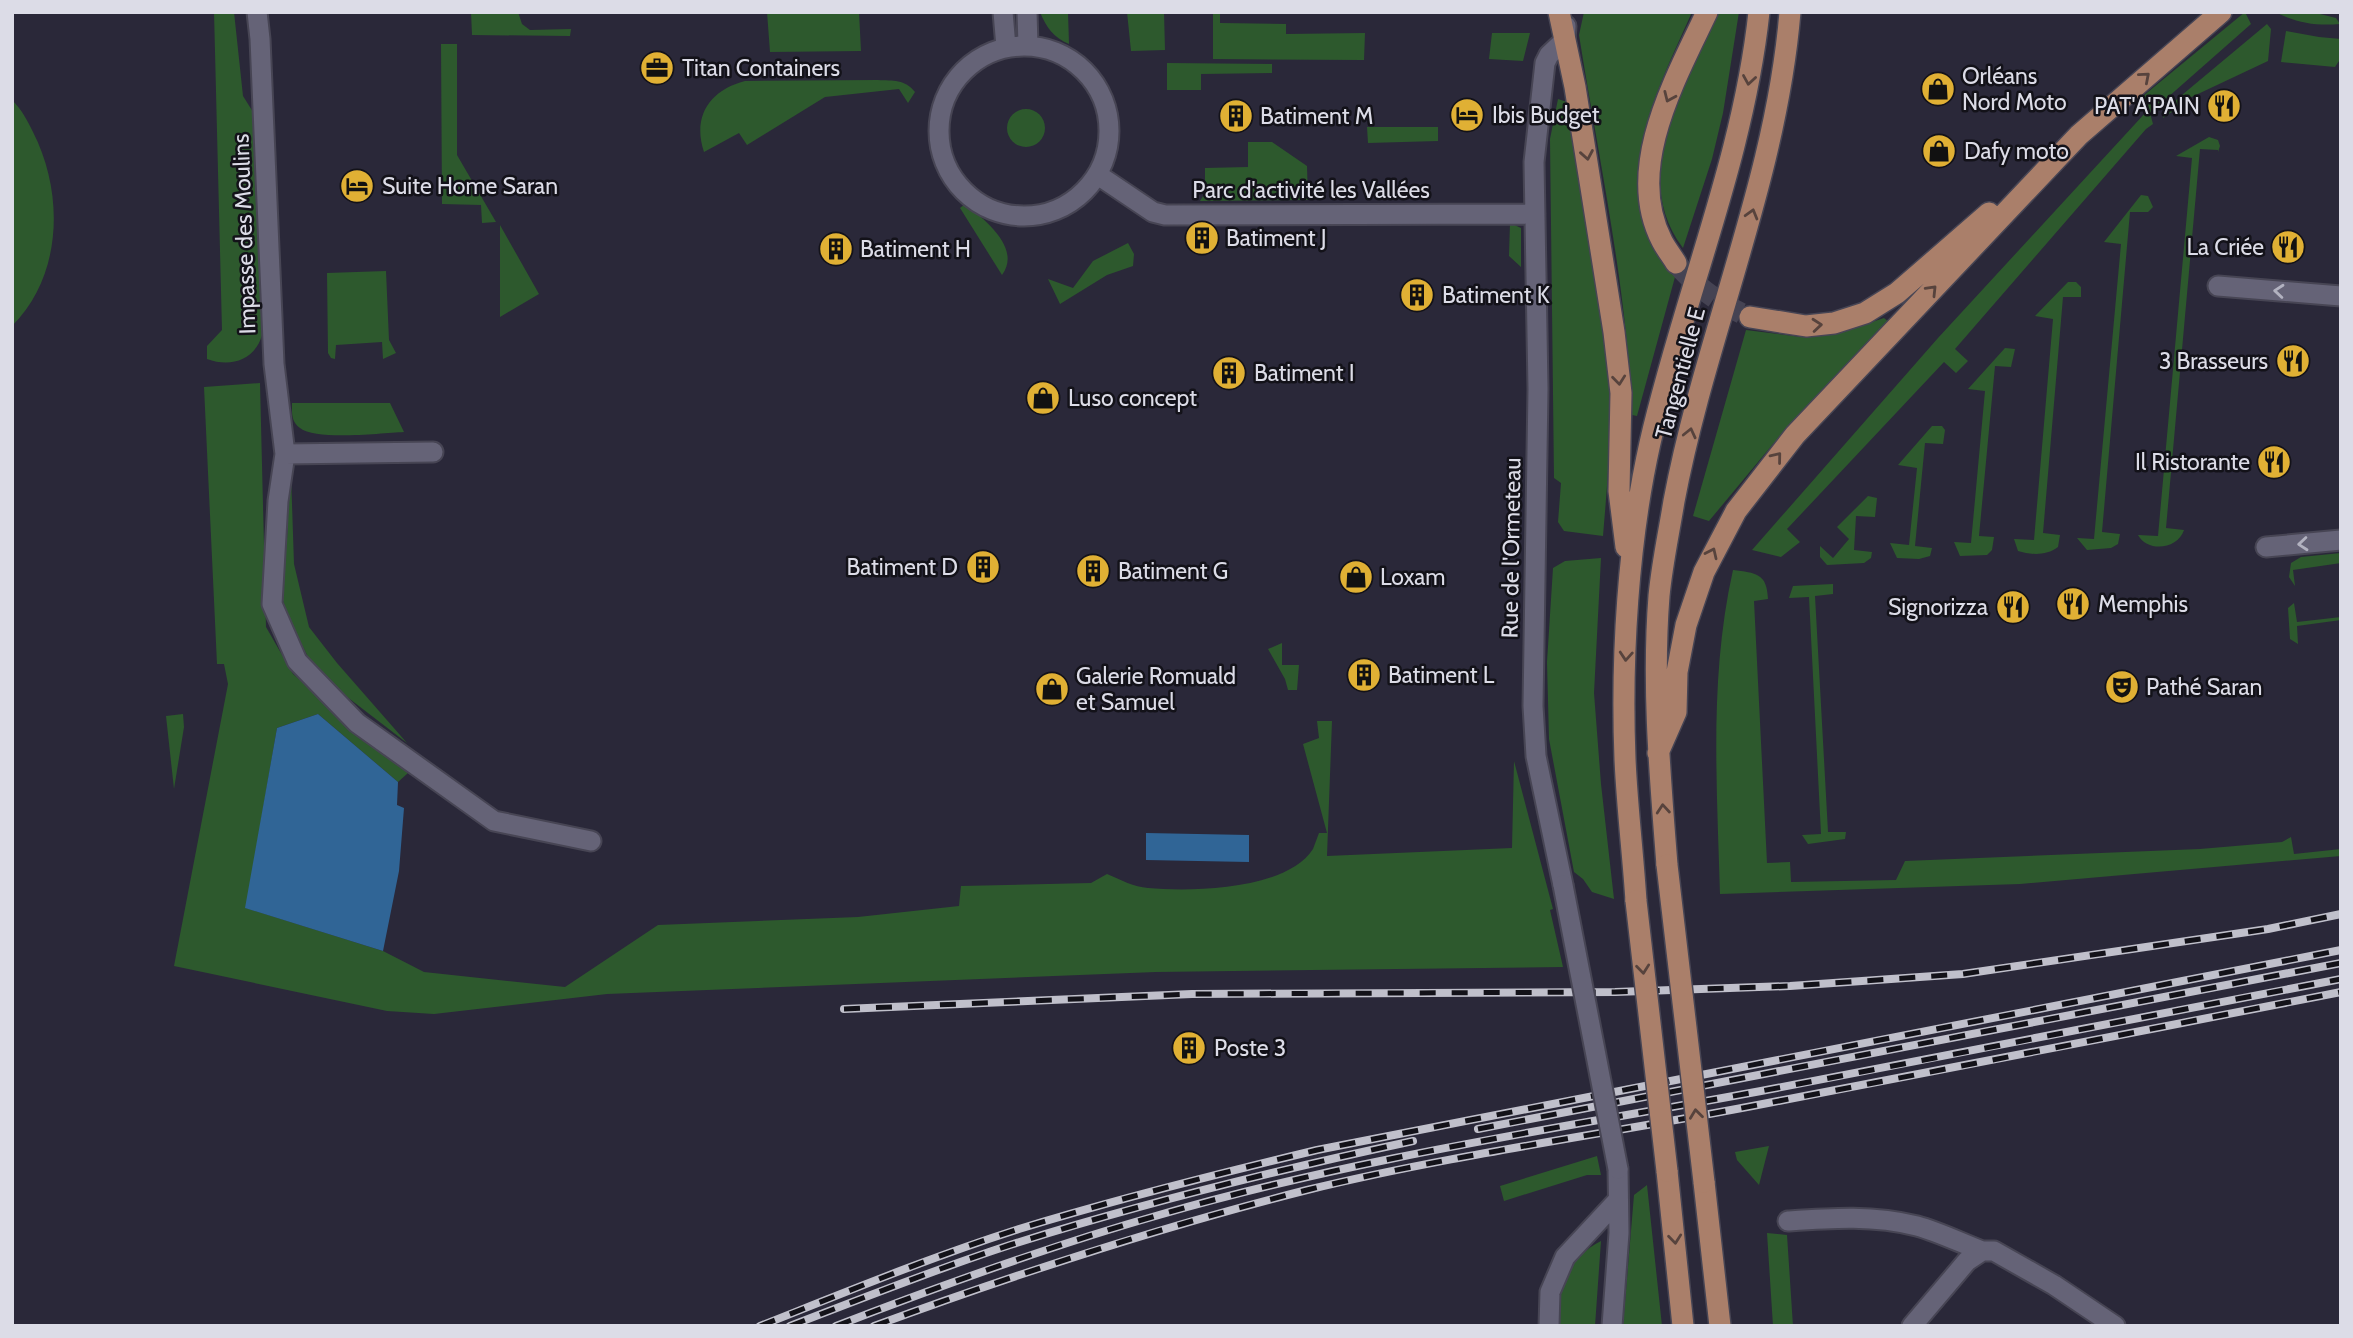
<svg xmlns="http://www.w3.org/2000/svg" width="2353" height="1338" viewBox="0 0 2353 1338" font-family="Cabin,sans-serif">
	<style>
		.green { fill: #2d592d }
		.water { fill: #306596 }
		.lines { fill: none; stroke-linecap: round; stroke-linejoin: round }
		.primary-tunnel { stroke: #454353; stroke-width: 21; stroke-dasharray: 21 10; stroke-linecap: butt }
		.street-casing { stroke: #474554; stroke-width: 23 }
		.primary-casing { stroke: #474554; stroke-width: 24 }
		.street { stroke: #656377; stroke-width: 19 }
		.primary { stroke: #aa7f6a; stroke-width: 21 }
		.rail-casing { stroke: #c0c0cb; stroke-width: 8 }
		.rail { stroke: #131219; stroke-width: 5; stroke-dasharray: 16; stroke-linecap: butt }
		.street-bridge-casing { stroke: #474554; stroke-width: 23; stroke-linecap: butt }
		.primary-bridge-casing { stroke: #474554; stroke-width: 24; stroke-linecap: butt }
		.street-bridge { stroke: #656377; stroke-width: 19 }
		.primary-bridge { stroke: #aa7f6a; stroke-width: 21 }
		.oneway { stroke: #57433d }
		.oneway2 { stroke: #b2b2c0 }
		.labels { text-anchor: middle; dominant-baseline: central; stroke-width: 5; stroke-linejoin: round; paint-order: stroke }
		.poi-label { font-size: 23px; fill: #dcdce7; stroke: #131219; text-anchor: start }
		.street-label { font-size: 23px; fill: #dcdce7; stroke: #131219 }
	</style>
	<rect width="100%" height="100%" fill="#2a2839"/>
	<path class="green" d="M 214,12 L 234,12 L 243,96 L 258,120 L 262,335 C 255,360 231,368 207,359 L 207,346 L 222,330 Z
		M 471,12 L 518,12 L 522,24 L 530,30 L 571,29 L 570,36 L 472,35 Z
		M 767,12 L 859,12 L 861,51 L 770,52 Z
		M 1040,12 L 1068,12 L 1069,44 C 1054,38 1046,27 1040,12 Z
		M 1127,12 L 1164,12 L 1165,50 L 1131,51 Z
		M 1213,12 L 1220,12 L 1220,23 L 1286,24 L 1286,34 L 1365,33 L 1364,60 L 1213,59 Z
		M 1584,12 L 1692,12 C 1654,98 1602,192 1675,277 L 1637,416 L 1632,415 C 1627,287 1599,161 1579,35 Z
		M 1716,12 L 1739,12 L 1723,113 L 1712,159 L 1683,248 C 1628,176 1685,83 1716,12 Z
		M 2245,12 L 2251,24 L 2150,113 L 2153,124 L 2146,129 L 1955,349 L 1968,361 L 1956,373 L 1944,362 L 1787,529 L 1800,542 L 1781,557 L 1752,550 L 1938,338 L 2147,111 L 2137,101 Z
		M 2275,12 L 2312,12 L 2336,18 L 2340,24 C 2316,26 2297,23 2275,12 Z
		M 2267,24 L 2271,29 L 2268,61 L 2181,102 L 2182,105 L 2163,118 L 2164,110 Z
		M 2286,31 L 2319,37 L 2341,39 L 2341,58 L 2335,67 L 2281,62 Z
		M 1492,33 L 1530,33 L 1523,61 L 1489,59 Z
		M 441,44 L 457,44 L 457,155 L 496,222 L 482,223 L 481,205 L 442,204 Z
		M 1167,63 L 1272,64 L 1272,73 L 1201,74 L 1201,90 L 1167,90 Z
		M 878,80 C 893,81 905,79 915,92 L 908,103 L 899,89 L 825,97 L 747,145 L 739,133 L 704,152 C 692,116 710,90 745,81 Z
		M 1558,99 L 1567,102 C 1583,197 1604,291 1609,387 C 1612,436 1607,487 1603,536 L 1564,531 L 1558,522 L 1561,483 L 1554,478 L 1550,139 Z
		M 12,100 C 22,110 27,120 33,132 C 64,193 63,275 12,326 Z
		M1007 128a19 19 0 1 1 38 0a19 19 0 1 1-38 0Z
		M 1367,127 L 1438,127 L 1438,141 L 1368,143 Z
		M 2209,137 L 2218,140 L 2220,146 L 2218,152 L 2218,150 L 2200,149 L 2166,528 L 2184,530 C 2178,549 2148,553 2138,535 L 2158,536 L 2192,158 L 2176,156 Z
		M 1248,142 L 1272,142 L 1307,166 L 1308,200 L 1200,201 L 1205,193 L 1205,168 L 1248,167 Z
		M 2141,195 L 2148,196 L 2153,207 L 2148,212 L 2130,212 L 2102,532 L 2120,534 L 2118,544 L 2111,548 L 2087,550 L 2077,538 L 2094,539 L 2121,244 L 2104,242 Z
		M 965,204 C 984,219 1022,248 1002,275 L 960,208 Z
		M 1510,223 L 1521,228 L 1521,267 L 1509,256 Z
		M 500,225 L 539,294 L 500,317 Z
		M 1128,243 L 1134,254 L 1133,266 L 1107,275 L 1060,304 L 1048,279 L 1073,288 L 1093,261 Z
		M 386,271 L 389,340 L 396,353 L 383,359 L 382,342 L 336,345 L 335,359 L 331,358 L 328,353 L 327,273 Z
		M 2068,282 L 2076,282 L 2081,287 L 2081,297 L 2063,297 L 2043,533 L 2060,535 L 2058,547 C 2046,556 2031,555 2018,551 L 2014,539 L 2034,540 L 2053,319 L 2035,316 Z
		M 1884,318 L 1890,323 L 1773,444 L 1709,521 L 1693,516 L 1746,330 L 1801,337 L 1839,333 Z
		M 2005,348 L 2015,349 L 2011,367 L 1995,366 L 1979,536 L 1994,537 L 1992,550 L 1987,555 L 1960,556 L 1954,542 L 1971,543 L 1985,391 L 1968,389 Z
		M 260,383 L 266,627 L 293,674 L 408,773 L 398,782 L 318,714 L 277,728 L 246,908 L 383,951 L 424,972 L 565,987 L 658,925 L 858,917 L 959,906 L 961,886 L 1091,883 L 1107,874 C 1121,880 1134,887 1148,888 C 1191,892 1287,890 1313,849 C 1315,844 1317,838 1319,833 L 1327,833 L 1303,744 L 1319,738 L 1317,721 L 1332,721 L 1327,856 L 1512,848 L 1514,761 L 1553,909 L 1550,910 L 1563,967 L 1156,972 L 607,994 L 434,1014 L 387,1011 L 174,966 L 228,684 L 224,664 L 217,664 L 204,387 Z
		M 292,403 L 390,403 L 404,432 C 381,433 316,441 300,428 C 291,421 292,414 292,403 Z
		M 1932,426 L 1942,426 L 1945,430 L 1943,444 L 1925,443 L 1915,546 L 1932,548 L 1930,556 L 1919,559 L 1897,558 L 1890,543 L 1909,545 L 1917,468 L 1898,465 Z
		M 291,474 L 294,564 L 309,627 L 337,663 L 407,743 L 338,690 L 309,659 L 291,623 L 282,598 L 288,526 L 285,498 Z
		M 1868,496 L 1877,498 L 1875,517 L 1856,516 L 1854,550 L 1872,552 L 1871,558 L 1864,563 L 1827,565 L 1820,557 L 1820,546 L 1833,558 L 1849,539 L 1837,527 Z
		M 2341,553 L 2341,563 L 2293,570 L 2295,586 L 2289,577 L 2291,563 L 2301,557 Z
		M 1601,558 L 1594,693 L 1601,784 L 1614,899 L 1592,892 L 1583,879 L 1574,872 L 1549,739 L 1547,662 L 1553,568 L 1565,561 Z
		M 1733,570 C 1756,573 1767,573 1768,599 L 1754,601 L 1767,863 L 1790,862 L 1791,882 L 1896,880 L 1905,861 L 2200,849 L 2282,842 L 2291,837 L 2294,854 L 2341,849 L 2341,856 L 2020,884 L 1720,894 C 1717,786 1709,677 1733,570 Z
		M 1833,584 L 1833,594 L 1815,596 L 1828,832 L 1846,832 L 1845,839 L 1808,844 L 1802,835 L 1821,834 L 1809,597 L 1789,598 L 1793,586 Z
		M 2294,603 L 2297,622 L 2341,617 L 2341,620 L 2297,626 L 2298,644 L 2290,639 L 2288,608 Z
		M 1282,643 L 1282,665 L 1299,665 L 1297,690 L 1288,690 L 1285,679 L 1268,649 Z
		M 183,714 L 184,727 L 174,789 L 166,716 Z
		M 1769,1146 L 1759,1185 L 1737,1160 L 1735,1152 Z
		M 1597,1156 L 1601,1175 L 1587,1175 L 1504,1201 L 1500,1186 Z
		M 1647,1185 L 1662,1326 L 1623,1326 L 1634,1195 Z
		M 1767,1233 L 1787,1235 L 1793,1326 L 1773,1326 Z
		M 1601,1241 L 1595,1326 L 1557,1326 C 1558,1290 1567,1258 1601,1241 Z"/>
	<path class="water" d="M 318,714 L 398,782 L 397,805 L 404,808 L 399,871 L 383,951 L 245,908 L 277,728 Z
		M 1146,833 L 1249,835 L 1249,862 L 1146,860 Z"/>
	<g class="lines">
		<path class="primary-tunnel" d="M 1676,263 C 1696,287 1721,305 1750,317"/>
		<g class="street-casing">
			<path id="street" d="M 257,12 L 260,39 L 274,364 L 285,454 L 278,501 L 272,604 L 297,661 L 357,723 L 494,821 L 591,841
				M 1003,12 L 1006,47
				M 1027,12 L 1028,45
				M939 131a85 85 0 1 1 170 0a85 85 0 1 1-170 0Z
				M 1098,175 L 1153,212 L 1165,215 L 1535,214
				M 2218,286 L 2341,296
				M 285,454 L 433,452
				M 2266,547 L 2341,540
				M 1563,885 L 1536,756 L 1533,706 L 1538,389 L 1534,162 L 1545,63 L 1549,55 L 1565,40 L 1566,26
				M 1788,1221 C 1832,1218 1874,1215 1917,1226 C 1939,1232 1961,1243 1982,1251
				M 1549,1326 L 1550,1292 L 1565,1257 L 1618,1200
				M 1612,1326 L 1619,1233 L 1618,1169
				M 1912,1326 L 1967,1261 L 1982,1251 L 1994,1251 L 2054,1285 L 2115,1326"/>
		</g>
		<g class="primary-casing">
			<path id="primary" d="M 1559,12 L 1575,87 L 1614,332 L 1621,393 L 1619,491 L 1626,547
				M 1676,263 C 1672,256 1666,249 1662,241 C 1624,168 1676,78 1707,12
				M 1750,317 L 1806,326 L 1834,323 L 1865,313 L 1897,293 L 1989,213
				M 1658,753 L 1676,712 L 1677,672 L 1686,625 L 1704,572 L 1736,511 L 1795,435 L 2079,135 L 2221,12
				M 1667,865 C 1660,776 1652,686 1659,596 C 1662,564 1669,532 1674,501 C 1705,336 1776,181 1790,12
				M 1636,901 C 1633,854 1627,806 1625,759 C 1621,658 1628,541 1650,443 C 1683,298 1743,161 1759,12
				M 1667,1171 L 1683,1326
				M 1704,1182 L 1720,1326"/>
		</g>
		<use href="#street" class="street"/>
		<use href="#primary" class="primary"/>
		<g class="rail-casing">
			<path id="rail" d="M 844,1009 L 1192,994 L 1615,992 L 1790,986 L 1963,974 L 2268,929 L 2341,914
				M 1478,1129 L 2341,963
				M 760,1326 C 846,1292 931,1257 1019,1229 C 1117,1199 1217,1174 1317,1150 L 2341,950
				M 790,1326 C 863,1298 936,1269 1010,1245 C 1143,1203 1277,1170 1413,1141
				M 836,1326 C 942,1285 1050,1246 1159,1215 C 1356,1158 1560,1128 1761,1091 C 1954,1055 2147,1016 2341,979
				M 874,1326 C 1016,1274 1160,1227 1307,1190 C 1459,1153 1615,1133 1768,1103 C 1959,1067 2150,1029 2341,992"/>
		</g>
		<use href="#rail" class="rail"/>
		<g class="street-bridge-casing">
			<path id="street-bridge" d="M 1563,885 L 1618,1169"/>
		</g>
		<g class="primary-bridge-casing">
			<path id="primary-bridge" d="M 1667,865 L 1704,1182
				M 1636,901 L 1667,1171"/>
		</g>
		<use href="#street-bridge" class="street-bridge"/>
		<use href="#primary-bridge" class="primary-bridge"/>
	</g>
	<defs><path id="oneway-chevron" d="M-2-3.5L2.5 0L-2 3.5" fill="none" stroke-width="1.6" stroke-linecap="round" stroke-linejoin="round" transform="scale(1.75)"/></defs>
	<g class="oneway">
		<use href="#oneway-chevron" transform="translate(2145 77) rotate(-41)"/>
		<use href="#oneway-chevron" transform="translate(1749 80) rotate(99)"/>
		<use href="#oneway-chevron" transform="translate(1669 97) rotate(114)"/>
		<use href="#oneway-chevron" transform="translate(1587 155) rotate(80)"/>
		<use href="#oneway-chevron" transform="translate(1752 214) rotate(-74)"/>
		<use href="#oneway-chevron" transform="translate(1932 290) rotate(-46)"/>
		<use href="#oneway-chevron" transform="translate(1817 325) rotate(-5)"/>
		<use href="#oneway-chevron" transform="translate(1619 380) rotate(84)"/>
		<use href="#oneway-chevron" transform="translate(1690 433) rotate(-77)"/>
		<use href="#oneway-chevron" transform="translate(1777 457) rotate(-51)"/>
		<use href="#oneway-chevron" transform="translate(1712 553) rotate(-65)"/>
		<use href="#oneway-chevron" transform="translate(1626 656) rotate(94)"/>
		<use href="#oneway-chevron" transform="translate(1663 809) rotate(-95)"/>
		<use href="#oneway-chevron" transform="translate(1643 969) rotate(84)"/>
		<use href="#oneway-chevron" transform="translate(1696 1114) rotate(-97)"/>
		<use href="#oneway-chevron" transform="translate(1675 1239) rotate(84)"/>
	</g>
	<g class="oneway2">
		<use href="#oneway-chevron" transform="translate(2279 291) rotate(-175)"/>
		<use href="#oneway-chevron" transform="translate(2303 544) rotate(175)"/>
	</g>
	<defs>
		<g id="office-disc" transform="scale(1.75)"><circle r="9.5" fill="#e0b034" stroke="#131219"/><path d="M-6-3h4V-5.5h4V-3h4V5H-6ZM-1-4.5V-3h2v-1.5ZM-6 0V1H6V0Z" fill="#111"/></g>
		<g id="shop-disc" transform="scale(1.75)"><circle r="9.5" fill="#e0b034" stroke="#131219"/><path d="M-5-2.5h2.3a2.7 3.5 0 0 1 5.4 0H5L5.5 6h-11ZM-1.5-2.5h3a1.5 2.3 0 0 0-3 0Z" fill="#111"/></g>
		<g id="restaurant-disc" transform="scale(1.75)"><circle r="9.5" fill="#e0b034" stroke="#131219"/><path d="M-5-6h1v4h1v-4h1v4h1v-4h1v5L-1.5 .5V6h-2V.5L-5-1ZM5-6V6H3V1.5H1.5Q1.5-4 5-6Z" fill="#111"/></g>
		<g id="hotel-disc" transform="scale(1.75)"><circle r="9.5" fill="#e0b034" stroke="#131219"/><path d="M-6-4.5h1.5V1H6V5H4.5V3h-9V5H-6ZM-4 0a1.8 1.8 0 1 1 3.6 0ZM.5 0V-2.5h3Q6-2.5 6 0Z" fill="#111"/></g>
		<g id="building-disc" transform="scale(1.75)"><circle r="9.5" fill="#e0b034" stroke="#131219"/><path d="M-4-6H4V6H1V3H-1V6H-4ZM-2.5-4.3h1.7v1.8h-1.7ZM.8-4.3h1.7v1.8H.8ZM-2.5-1h1.7V.8h-1.7ZM.8-1h1.7V.8H.8Z" fill="#111"/></g>
		<g id="theatre-disc" transform="scale(1.75)"><circle r="9.5" fill="#e0b034" stroke="#131219"/><path d="M-5-5.5Q0-4 5-5.5V0Q5 5 0 6Q-5 5-5 0ZM-3.3-2.5H-1v1.5H-3.3ZM1-2.5H3.3v1.5H1ZM-2.8 1Q0 5.5 2.8 1Z" fill="#111"/></g>
	</defs>
	<g fill-rule="evenodd">
		<use href="#office-disc" x="657" y="68"/>
		<use href="#shop-disc" x="1938" y="89"/>
		<use href="#restaurant-disc" x="2224" y="106"/>
		<use href="#hotel-disc" x="1467" y="115"/>
		<use href="#building-disc" x="1236" y="116"/>
		<use href="#shop-disc" x="1939" y="151"/>
		<use href="#hotel-disc" x="357" y="186"/>
		<use href="#building-disc" x="1202" y="238"/>
		<use href="#restaurant-disc" x="2288" y="247"/>
		<use href="#building-disc" x="836" y="249"/>
		<use href="#building-disc" x="1417" y="295"/>
		<use href="#restaurant-disc" x="2293" y="361"/>
		<use href="#building-disc" x="1229" y="373"/>
		<use href="#shop-disc" x="1043" y="398"/>
		<use href="#restaurant-disc" x="2274" y="462"/>
		<use href="#building-disc" x="983" y="567"/>
		<use href="#building-disc" x="1093" y="571"/>
		<use href="#shop-disc" x="1356" y="577"/>
		<use href="#restaurant-disc" x="2073" y="604"/>
		<use href="#restaurant-disc" x="2013" y="607"/>
		<use href="#building-disc" x="1364" y="675"/>
		<use href="#theatre-disc" x="2122" y="687"/>
		<use href="#shop-disc" x="1052" y="689"/>
		<use href="#building-disc" x="1189" y="1048"/>
	</g>
	<g class="labels">
		<g class="poi-label">
			<text x="682" y="68">Titan Containers</text>
			<text x="1962" y="76">Orléans<tspan x="1962" dy="26">Nord Moto</tspan></text>
			<text x="2200" y="106" text-anchor="end">PAT'A'PAIN</text>
			<text x="1492" y="115">Ibis Budget</text>
			<text x="1260" y="116">Batiment M</text>
			<text x="1964" y="151">Dafy moto</text>
			<text x="382" y="186">Suite Home Saran</text>
			<text x="1226" y="238">Batiment J</text>
			<text x="2264" y="247" text-anchor="end">La Criée</text>
			<text x="860" y="249">Batiment H</text>
			<text x="1442" y="295">Batiment K</text>
			<text x="2268" y="361" text-anchor="end">3 Brasseurs</text>
			<text x="1254" y="373">Batiment I</text>
			<text x="1068" y="398">Luso concept</text>
			<text x="2250" y="462" text-anchor="end">Il Ristorante</text>
			<text x="958" y="567" text-anchor="end">Batiment D</text>
			<text x="1118" y="571">Batiment G</text>
			<text x="1380" y="577">Loxam</text>
			<text x="2098" y="604">Memphis</text>
			<text x="1988" y="607" text-anchor="end">Signorizza</text>
			<text x="1388" y="675">Batiment L</text>
			<text x="1076" y="676">Galerie Romuald<tspan x="1076" dy="26">et Samuel</tspan></text>
			<text x="2146" y="687">Pathé Saran</text>
			<text x="1214" y="1048">Poste 3</text>
		</g>
		<g class="street-label">
			<text x="1311" y="190">Parc d'activité les Vallées</text>
			<text transform="translate(244 234) rotate(-92)">Impasse des Moulins</text>
			<text transform="translate(1680 373) rotate(-75)">Tangentielle E</text>
			<text transform="translate(1511 548) rotate(-89)">Rue de l'Ormeteau</text>
		</g>
	</g>
	<rect width="2353" height="1338" fill="none" stroke="#dcdce7" stroke-width="28"/>
</svg>
